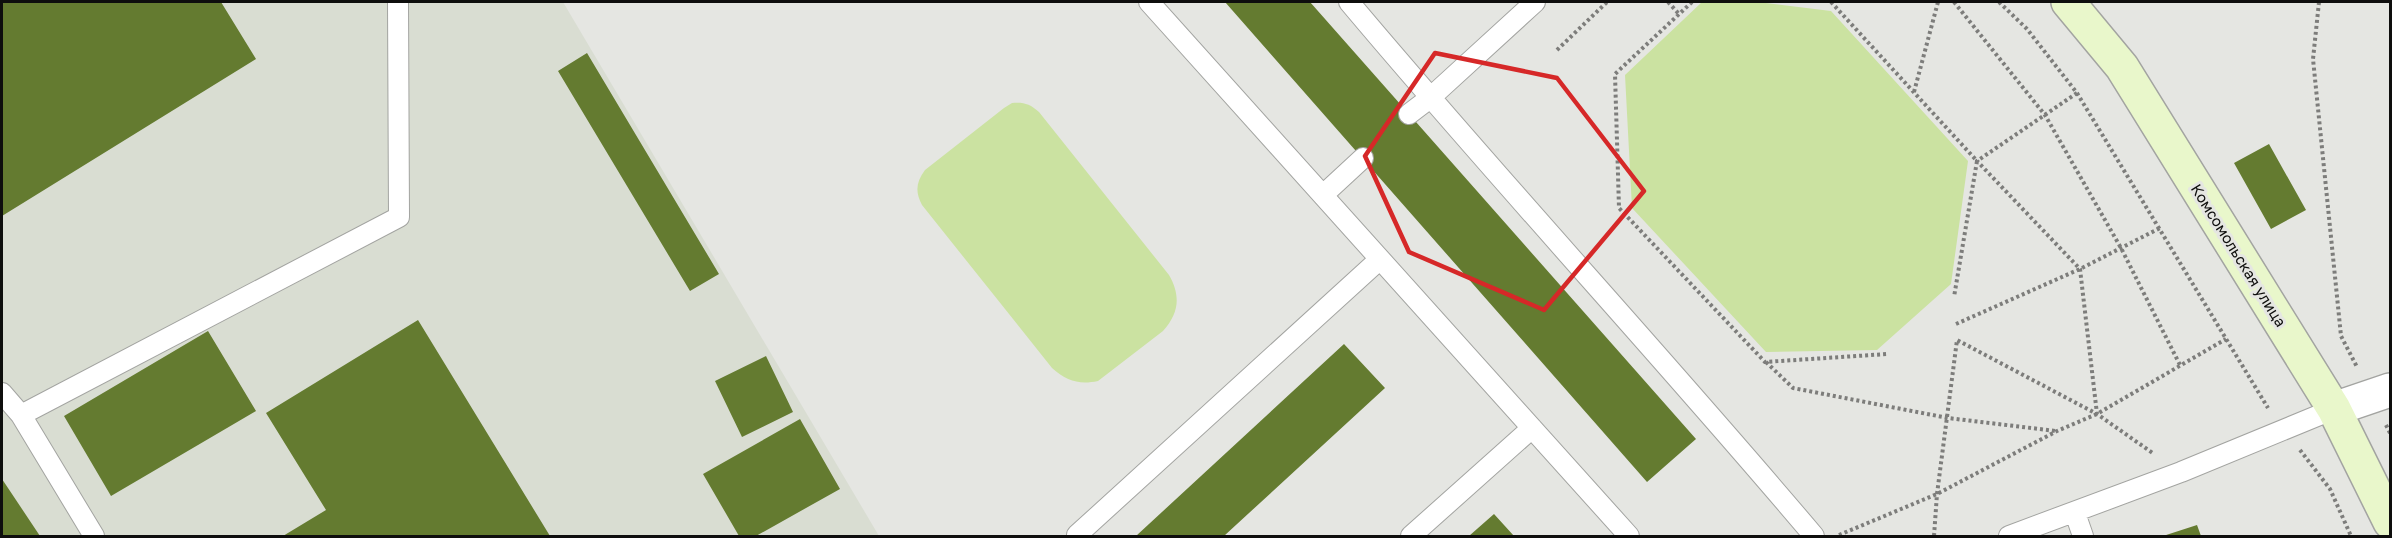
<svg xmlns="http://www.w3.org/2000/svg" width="2392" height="538" viewBox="0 0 2392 538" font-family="'Golos Text',sans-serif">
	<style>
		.built { fill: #d9ddd2 }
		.green { fill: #cbe2a1 }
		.building { fill: #647b30 }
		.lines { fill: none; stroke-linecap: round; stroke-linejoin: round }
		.lane-casing { stroke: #a3a4a1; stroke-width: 22 }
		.street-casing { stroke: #a3a4a1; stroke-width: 36 }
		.secondary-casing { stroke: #a3a4a1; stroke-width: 36 }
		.path { stroke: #7d7d7b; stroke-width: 4; stroke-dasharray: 3 3; stroke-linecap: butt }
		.lane { stroke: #fff; stroke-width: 20 }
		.street { stroke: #fff; stroke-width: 33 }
		.secondary { stroke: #e9f7cb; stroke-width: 33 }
		.marked { fill: none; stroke: #d62828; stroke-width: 4.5; stroke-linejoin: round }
		.labels { text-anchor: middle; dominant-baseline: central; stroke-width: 6; stroke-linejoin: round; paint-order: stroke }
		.street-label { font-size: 15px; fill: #0e0e0d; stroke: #e5e6e2 }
	</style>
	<rect width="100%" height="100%" fill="#e5e6e2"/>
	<path class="built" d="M 2,2 L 563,2 L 879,536 L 2,536 Z"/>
	<path class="green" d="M 1702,2 L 1758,2 L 1831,11 L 1968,161 L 1951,284 L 1877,350 L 1766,352 L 1632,208 L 1625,75 Z
		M 1012,103 C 1024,102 1030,104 1039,112 L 1169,275 C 1181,296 1179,313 1163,331 L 1098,381 C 1079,385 1067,381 1052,368 L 922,205 C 915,192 916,182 925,170 L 1004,108 Z"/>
	<path class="building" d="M 2,2 L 221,2 L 256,59 L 2,216 Z
		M 1225,2 L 1310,2 L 1696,439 L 1647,482 Z
		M 587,53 L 719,274 L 690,291 L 558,71 Z
		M 2269,144 L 2306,210 L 2271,229 L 2234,163 Z
		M 418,320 L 550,536 L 283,536 L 326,510 L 266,413 Z
		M 208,331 L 256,411 L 111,496 L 64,416 Z
		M 1344,344 L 1385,388 L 1224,536 L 1136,536 Z
		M 766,356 L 793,412 L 742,437 L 715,381 Z
		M 800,419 L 840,489 L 756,536 L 739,536 L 703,474 Z
		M 2,479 L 40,536 L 2,536 Z
		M 1494,514 L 1514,536 L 1469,536 Z
		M 2197,525 L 2201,536 L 2163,536 Z"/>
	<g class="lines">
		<g class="lane-casing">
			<path id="lane" d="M 1149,2 L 1629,536
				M 1349,2 C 1501,183 1662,356 1814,536
				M 1409,114 L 1430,98 L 1535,2
				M 1323,195 L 1363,158
				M 2,393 L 21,415 L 399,217 L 398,2
				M 21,415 L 94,536
				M 2075,513 L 2083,536
				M 1077,535 L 1380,259
				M 1411,536 L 1532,428
				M 2009,536 L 2181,472 L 2334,409"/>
		</g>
		<g class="street-casing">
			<path id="street" d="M 2334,409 L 2390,390"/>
		</g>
		<g class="secondary-casing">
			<path id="secondary" d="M 2068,2 L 2122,67 L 2334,409 L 2390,522"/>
		</g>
		<path class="path" d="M 1668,2 L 1679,14
			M 1692,2 L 1615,74 L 1619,208 L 1765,362 L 1887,354
			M 1831,2 L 1977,161 L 1954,297
			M 1954,2 L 2045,115 L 2121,248 L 2180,365
			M 1999,2 L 2027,29 L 2077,93 L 2268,408
			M 2319,2 L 2313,59 L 2341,336 L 2357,367
			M 1557,50 L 1607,2
			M 1914,92 L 1938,2
			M 2077,93 L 1977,161 L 2080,269 L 2097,414
			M 1956,324 L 2080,269 L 2160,228
			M 1766,362 L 1793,388 L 1948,418 L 2056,431
			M 2386,425 L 2390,433
			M 2300,450 L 2330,489 L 2351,536
			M 1839,535 L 1937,494 L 2057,431 L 2097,414 L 2226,339
			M 1934,536 L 1937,494 L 1957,340 L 2097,414 L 2154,454"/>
		<use href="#lane" class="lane"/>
		<use href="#street" class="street"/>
		<use href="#secondary" class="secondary"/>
	</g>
	<path class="marked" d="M 1435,53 L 1557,78 L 1644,191 L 1544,310 L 1409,252 L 1365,156 Z"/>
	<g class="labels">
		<g class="street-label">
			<text transform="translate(2239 255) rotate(58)">Комсомольская улица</text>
		</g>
	</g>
	<rect width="2392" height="538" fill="none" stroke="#0e0e0d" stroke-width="6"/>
</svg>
